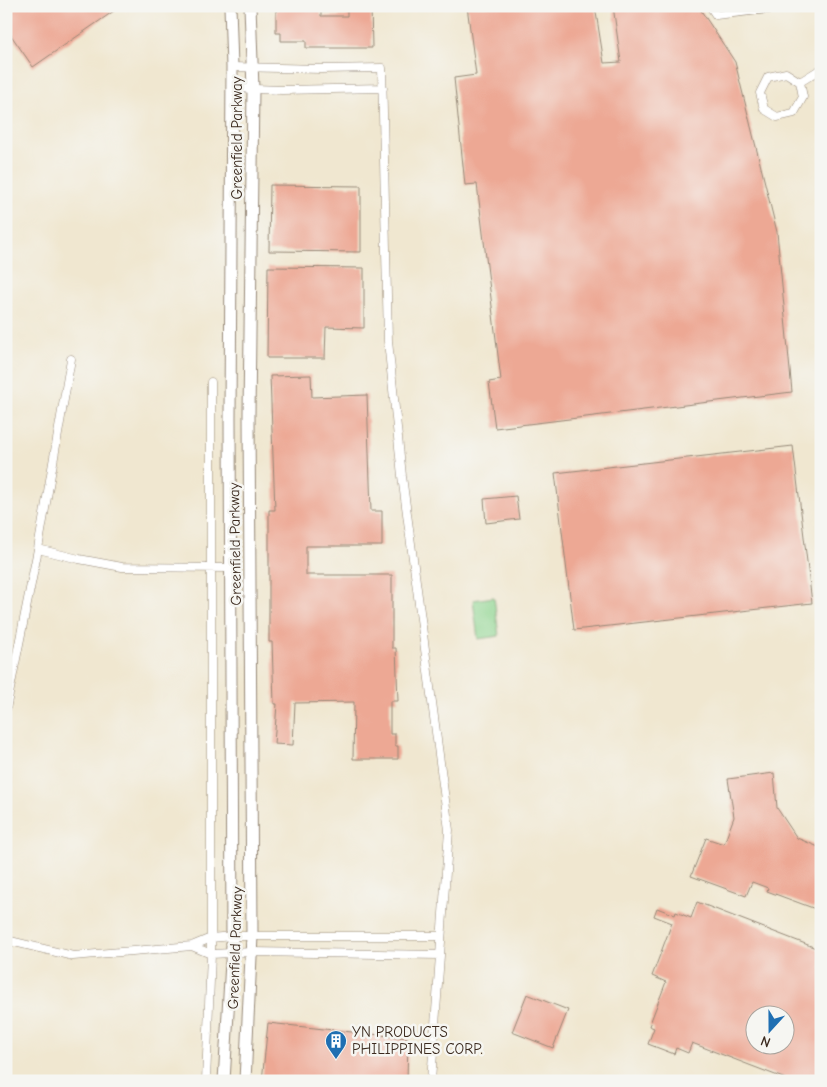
<svg xmlns="http://www.w3.org/2000/svg" width="827" height="1087" viewBox="0 0 827 1087" font-family="'Comic Neue',sans-serif">
	<style>
		.green { fill: #8dd48e; stroke: #647f56 }
		.water { fill: #4caccb; stroke: #446b74 }
		.building { fill: #eda894; fill-rule: evenodd }
		.lines { fill: none; stroke-linecap: round; stroke-linejoin: round }
		.street-casing { stroke: #968877; stroke-width: 9 }
		.secondary-casing { stroke: #968877; stroke-width: 13 }
		.street { stroke: #fff; stroke-width: 8 }
		.secondary { stroke: #fff; stroke-width: 11 }
		.labels { text-anchor: middle; dominant-baseline: central; stroke-width: 5; stroke-linejoin: round; paint-order: stroke }
		.street-label { font-size: 15px; fill: #3b2a1e; stroke: #f6f6f2 }
		.poi-label { font-size: 15px; fill: #3b2a1e; stroke: #f6f6f2; text-anchor: start }
	</style>
	<rect width="100%" height="100%" fill="#f6f6f2"/>
	<filter id="ink" filterUnits="userSpaceOnUse"><feTurbulence type="fractalNoise" baseFrequency=".02" numOctaves="2"/><feDisplacementMap in="SourceGraphic" scale="10" xChannelSelector="R" yChannelSelector="G"/><feConvolveMatrix kernelMatrix="1 2 1 2 8 2 1 2 1" color-interpolation-filters="sRGB"/></filter>
	<filter id="wash" filterUnits="userSpaceOnUse"><feTurbulence type="fractalNoise" baseFrequency=".0096" numOctaves="4" result="noise"/><feDisplacementMap in="SourceGraphic" scale="20" xChannelSelector="R" yChannelSelector="G"/><feGaussianBlur stdDeviation="1.12" result="paint"/><feColorMatrix in="noise" values="0 0 0 0 0 0 0 0 0 0 0 0 0 0 0 0 0 1.4 0 .05"/><feComposite in="paint" operator="in"/></filter>
	<g filter="url(#wash)">
		<rect width="100%" height="100%" fill="#f0e7d0"/>
		<path class="green" d="M 494,597 L 499,636 L 478,639 L 473,600 Z"/>
		<path class="water" d="M 325,6 L 342,6 L 342,12 L 325,12 Z"/>
		<g id="blocks">
			<path class="building" d="M 6,6 L 121,6 L 33,67 L 6,28 Z
				M 276,6 L 321,6 L 321,16 L 347,16 L 347,6 L 371,6 L 372,48 L 306,48 L 306,41 L 281,41 L 281,33 L 276,33 Z
				M 467,6 L 595,6 L 604,63 L 621,62 L 613,6 L 698,6 L 735,62 L 777,232 L 792,392 L 495,428 L 489,382 L 501,380 L 477,184 L 465,185 L 454,78 L 476,75 Z
				M 270,185 L 361,186 L 361,252 L 269,251 Z
				M 268,267 L 364,268 L 364,328 L 326,327 L 325,358 L 267,358 Z
				M 311,375 L 312,397 L 367,395 L 371,511 L 382,511 L 382,546 L 306,546 L 306,575 L 392,575 L 392,648 L 396,648 L 398,701 L 390,701 L 390,734 L 395,734 L 395,746 L 398,746 L 398,759 L 353,759 L 354,702 L 295,703 L 293,745 L 274,744 L 277,704 L 274,704 L 272,642 L 269,642 L 269,510 L 275,510 L 270,376 Z
				M 793,446 L 812,603 L 574,630 L 555,473 Z
				M 516,496 L 519,519 L 486,523 L 484,499 Z
				M 774,773 L 777,808 L 797,838 L 821,848 L 821,911 L 767,891 L 768,888 L 752,882 L 746,896 L 691,876 L 706,838 L 724,844 L 734,817 L 728,779 Z
				M 697,902 L 821,950 L 821,1081 L 791,1081 L 692,1043 L 688,1053 L 676,1048 L 674,1054 L 648,1044 L 654,1028 L 649,1026 L 666,982 L 652,976 L 672,923 L 654,916 L 657,908 L 675,915 L 676,912 L 691,918 ZM 754,1014 L 784,1014 L 784,1044 L 754,1044 Z
				M 527,994 L 568,1010 L 553,1048 L 512,1032 Z
				M 268,1023 L 408,1038 L 407,1081 L 262,1081 Z"/>
		</g>
	</g>
	<g filter="url(#ink)">
		<use href="#blocks" fill-opacity="0" stroke="#968877" stroke-width="1"/>
		<g class="lines">
			<g class="street-casing">
				<path id="street" d="M 710,6 L 716,15 L 795,6
					M 232,67 L 321,69 L 382,68 L 388,341 L 402,476 L 449,830 L 431,1081
					M 786,73 L 800,82 L 803,97 L 794,113 L 777,117 L 764,109 L 760,93 L 768,77 Z
					M 800,82 L 821,69
					M 232,88 L 282,90 L 383,88
					M 38,549 L 79,559 L 122,567 L 230,568
					M 6,709 L 38,549 L 71,359
					M 6,940 L 73,956 L 192,946 L 211,938 L 232,936 L 441,936
					M 192,946 L 211,954 L 252,952 L 440,955
					M 206,1081 L 211,954 L 211,382"/>
			</g>
			<g class="secondary-casing">
				<path id="secondary" d="M 224,1081 L 232,945 L 230,418 L 232,67 L 230,6
					M 245,1081 L 252,936 L 249,414 L 253,89 L 250,6"/>
			</g>
			<use href="#street" class="street"/>
			<use href="#secondary" class="secondary"/>
		</g>
	</g>
	<defs>
		<g id="building-pin" transform="scale(1.125)"><path d="M0 17L-7.5 6A9.5 9.5 0 1 1 7.5 6Z" fill="#1f6fb2" stroke="#f6f6f2"/><path d="M-4-6H4V6H1V3H-1V6H-4ZM-2.5-4.3h1.7v1.8h-1.7ZM.8-4.3h1.7v1.8H.8ZM-2.5-1h1.7V.8h-1.7ZM.8-1h1.7V.8H.8Z" fill="#fff"/></g>
	</defs>
	<g fill-rule="evenodd">
		<use href="#building-pin" x="336" y="1041"/>
	</g>
	<g class="labels">
		<g class="street-label">
			<text transform="translate(237 138) rotate(-90)">Greenfield Parkway</text>
			<text transform="translate(235 544) rotate(-91)">Greenfield Parkway</text>
			<text transform="translate(235 948) rotate(-88)">Greenfield Parkway</text>
		</g>
		<g class="poi-label">
			<text x="352" y="1032">YN PRODUCTS<tspan x="352" dy="17">PHILIPPINES CORP.</tspan></text>
		</g>
	</g>
	<rect width="827" height="1087" fill="none" stroke="#f6f6f2" stroke-width="25"/>
	<g transform="translate(770 1030) rotate(201)"><circle r="24" fill="#f6f6f2" stroke="#aba49d"/>
	<path d="M0-4L9 19L0 12L-9 19Z" fill="#1f6fb2"/>
	<text y="-8" font-size="14" font-weight="bold" text-anchor="middle" fill="#3b2a1e">N</text>
	</g>
</svg>
